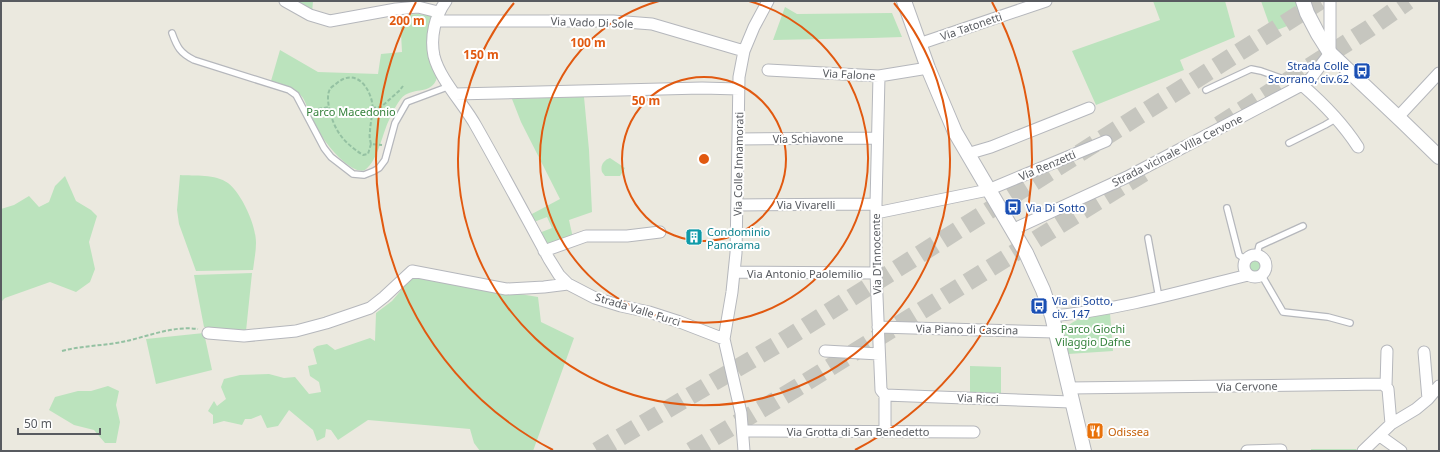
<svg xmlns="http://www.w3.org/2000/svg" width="1440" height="452" viewBox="0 0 1440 452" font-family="'Noto Sans',sans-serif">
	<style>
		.green { fill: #bbe3bd }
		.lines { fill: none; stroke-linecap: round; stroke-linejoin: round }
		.trunk-tunnel { stroke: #c6c6bf; stroke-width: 18; stroke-dasharray: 18 9; stroke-linecap: butt }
		.service-casing { stroke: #b5b7bc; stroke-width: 8 }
		.minor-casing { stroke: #b5b7bc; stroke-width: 13 }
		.tertiary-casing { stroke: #b5b7bc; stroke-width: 16 }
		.path { stroke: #94c1a2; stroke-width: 2; stroke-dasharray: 4 2; stroke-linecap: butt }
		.service { stroke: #fff; stroke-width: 5.5 }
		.minor { stroke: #fff; stroke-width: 11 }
		.tertiary { stroke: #fff; stroke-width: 14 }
		.ring { fill: none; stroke: #e15910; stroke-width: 2 }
		.labels { text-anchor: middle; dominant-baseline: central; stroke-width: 4; stroke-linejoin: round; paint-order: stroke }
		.street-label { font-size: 11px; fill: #585b60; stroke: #fff }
		.transit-label { font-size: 11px; fill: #164399; stroke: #fff; text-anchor: start }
		.park-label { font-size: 11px; fill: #35823c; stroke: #fff }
		.culture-label { font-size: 11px; fill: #0d838f; stroke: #fff; text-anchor: start }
		.food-label { font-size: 11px; fill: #c56008; stroke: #fff; text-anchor: start }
		.centre { fill: #e15910; stroke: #fff; stroke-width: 2 }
		.ring-label { font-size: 12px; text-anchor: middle; font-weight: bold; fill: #e15910; stroke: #fff; stroke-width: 4; stroke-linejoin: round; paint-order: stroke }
	</style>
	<rect width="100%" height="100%" fill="#ebe9df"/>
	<path class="green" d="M 294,1 L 313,1 L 312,13 Z
		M 1153,1 L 1225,1 L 1235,37 L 1180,60 L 1184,70 L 1096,105 L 1072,51 L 1160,20 Z
		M 1261,1 L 1299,1 L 1305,19 L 1272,32 Z
		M 785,7 L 797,14 L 892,13 L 902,37 L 872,38 L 773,40 Z
		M 418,14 L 432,16 L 438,74 C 434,95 418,87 405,95 C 399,99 393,111 390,118 C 382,133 379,159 365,170 C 361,172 354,169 351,167 C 335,156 323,140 314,123 C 310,115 307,105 303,98 C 296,88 282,84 271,81 L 280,50 L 318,72 L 378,74 L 381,54 L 402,52 L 400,15 Z
		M 584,97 L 589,150 L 592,212 L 569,220 L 573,238 L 547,248 L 539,233 L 552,228 L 547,217 L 534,222 L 530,215 L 560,199 L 521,122 L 512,99 Z
		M 610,158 L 625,168 L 620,176 L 605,176 L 602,172 C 600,165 604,160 610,158 Z
		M 180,175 C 195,176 215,174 228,183 C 242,194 256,225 256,243 C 256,252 254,261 253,270 L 196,271 L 179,224 L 177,210 Z
		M 65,176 L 76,201 L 91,210 L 97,216 L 89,242 L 95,269 L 90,282 L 76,292 L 50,282 L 5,298 L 1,302 L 1,209 L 14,205 L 29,196 L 39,207 L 49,202 L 55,186 Z
		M1249 266a6 6 0 1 1 12 0a6 6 0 1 1-12 0Z
		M 252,273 L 246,331 L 204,327 L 194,275 Z
		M 413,276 L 538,297 L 541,322 L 574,338 L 533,451 L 480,451 L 474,443 L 470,429 L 368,420 L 338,440 L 331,430 L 326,429 L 325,437 L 317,441 L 313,430 L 289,410 L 278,426 L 267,428 L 261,415 L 251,419 L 245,419 L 242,425 L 224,421 L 213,424 L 213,415 L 208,411 L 214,401 L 217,406 L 226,399 L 221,387 L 224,379 L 240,375 L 269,374 L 284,378 L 295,377 L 309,394 L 321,392 L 319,382 L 310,376 L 308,366 L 317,364 L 313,349 L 317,346 L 327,344 L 335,350 L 370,338 L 375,341 L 376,313 L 392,301 Z
		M 1110,313 L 1113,351 L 1068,354 C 1067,347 1063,336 1066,329 C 1072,317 1099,315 1110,313 Z
		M 204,333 L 212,370 L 156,384 L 146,339 Z
		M 970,366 L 1001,367 L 1001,396 L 970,395 Z
		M 108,386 L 119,391 L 116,405 L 120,422 L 116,443 L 105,443 L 94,430 L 74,425 L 49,410 L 55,397 L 78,391 L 91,391 Z
		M 1311,449 L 1357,449 L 1355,451 L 1311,451 Z"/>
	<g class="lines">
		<path class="trunk-tunnel" d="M 1219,125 L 1370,28 L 1408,1
			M 597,451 L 778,344 L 1320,1
			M 691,451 L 795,389 L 1145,172"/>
		<g class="service-casing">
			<path id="service" d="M 172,33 C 177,47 180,53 194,60 L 289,90 L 296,95 L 324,148 L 331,157 L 353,174 L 364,175 L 374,171 L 379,168 L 385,160 L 395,123 L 407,102 L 450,86
				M 1206,90 L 1251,69 L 1261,71 L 1289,81 L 1296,89
				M 1289,143 L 1325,125 L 1337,118
				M 1227,208 L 1239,255 L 1246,260
				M 1148,238 L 1159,298
				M 1257,255 L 1259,246 L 1303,226
				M 1261,274 L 1283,312 L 1328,317 L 1350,323"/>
		</g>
		<g class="minor-casing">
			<path id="minor" d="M 285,1 L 310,15 L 330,21 L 396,9 L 418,7 L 438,12
				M 446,1 C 435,16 430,37 434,56 C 440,80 464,104 476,126 C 501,170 525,215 549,259 L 559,275 L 568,284 L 595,298 L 621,306 L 649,312 L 680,322 L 724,339
				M 436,21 L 613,21 L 652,24 L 744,51
				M 919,44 L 1046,1
				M 768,70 L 879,76 L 928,68
				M 879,76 L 876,204 L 876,273 L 881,390 L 885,395 L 885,431
				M 1302,85 C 1324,104 1342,122 1358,147
				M 455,94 L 702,88 L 739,89
				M 1398,117 L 1439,73
				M 738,139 L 877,138
				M 967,154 L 991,147 L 1089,108
				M 737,205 L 876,204
				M 876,213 L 988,190 L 1106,141
				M 1012,230 L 1127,177 L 1302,85 L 1311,78 L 1330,53 L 1330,1
				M 544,251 L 586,236 L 627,236 L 660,232
				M1244 266a11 11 0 1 1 22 0a11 11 0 1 1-22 0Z
				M 734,272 L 876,273
				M 1052,316 C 1118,310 1184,291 1248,275
				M 878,327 L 1055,332
				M 208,333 L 244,336 L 296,331 L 326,323 L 370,308 L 384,297 L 412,271 L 506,289 L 544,287 L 568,284
				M 825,351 L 879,354
				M 1424,352 L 1428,399
				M 1386,386 L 1387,351
				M 1069,388 L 1383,384 L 1388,389 L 1391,424
				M 885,395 L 1071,402
				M 743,431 L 974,432
				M 1380,436 L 1401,451
				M 744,451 L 741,413 L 724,339 L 732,292 L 736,253 L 739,77 L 744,51 L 754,27 L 768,1
				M 1247,451 L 1281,450
				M 1363,451 L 1391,424 L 1416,409 L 1428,399 L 1439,386"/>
		</g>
		<g class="tertiary-casing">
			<path id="tertiary" d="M 904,1 L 928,68 L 955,132 L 1026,253 L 1043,290 L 1052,316 L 1084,451
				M 1303,1 L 1307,13 L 1318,34 L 1330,53 L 1404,123 L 1439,157"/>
		</g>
		<path class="path" d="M 372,108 L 381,107 L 399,91 L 403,86
			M 318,109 L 329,107
			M 371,144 L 368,154 L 363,155 C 343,142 334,131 329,107 C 328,102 327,94 330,89 C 331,87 335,85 337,83 C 353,70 366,82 371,98 C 375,110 370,121 370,132 C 369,136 370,140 371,144 L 382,145
			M 62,351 C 80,346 98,346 116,343 C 143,339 170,325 198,329"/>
		<use href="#service" class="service"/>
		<use href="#minor" class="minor"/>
		<use href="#tertiary" class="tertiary"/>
	</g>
	<g class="ring">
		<circle cx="704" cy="159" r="82"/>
		<path d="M749 1A164 164 0 1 1 659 1"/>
		<path d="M894 3A246 246 0 1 1 514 3"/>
		<path d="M553 450A328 328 0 0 1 416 2M992 2A328 328 0 0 1 855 450"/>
	</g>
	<defs>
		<g id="bus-square" transform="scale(0.9)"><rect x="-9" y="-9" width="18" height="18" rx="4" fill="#1a4fb4" stroke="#fff"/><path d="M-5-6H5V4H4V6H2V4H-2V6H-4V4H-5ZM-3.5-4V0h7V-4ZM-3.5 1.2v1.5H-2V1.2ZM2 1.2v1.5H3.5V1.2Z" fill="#fff"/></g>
		<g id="building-square" transform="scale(0.9)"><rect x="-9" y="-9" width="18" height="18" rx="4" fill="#0f9aa8" stroke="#fff"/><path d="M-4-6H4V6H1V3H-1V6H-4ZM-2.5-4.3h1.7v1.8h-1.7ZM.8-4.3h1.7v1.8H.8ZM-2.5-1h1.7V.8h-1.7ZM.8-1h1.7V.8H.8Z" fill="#fff"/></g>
		<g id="restaurant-square" transform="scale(0.9)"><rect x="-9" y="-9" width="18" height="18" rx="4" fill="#e8710a" stroke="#fff"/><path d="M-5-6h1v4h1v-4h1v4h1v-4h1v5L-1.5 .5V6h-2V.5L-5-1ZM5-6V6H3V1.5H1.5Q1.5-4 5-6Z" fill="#fff"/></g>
	</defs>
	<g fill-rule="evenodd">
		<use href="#bus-square" x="1362" y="71"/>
		<use href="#bus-square" x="1013" y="207"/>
		<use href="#building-square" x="694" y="237"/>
		<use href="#bus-square" x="1039" y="306"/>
		<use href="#restaurant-square" x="1095" y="431"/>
	</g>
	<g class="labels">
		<g class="street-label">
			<text transform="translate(592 22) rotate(2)">Via Vado Di Sole</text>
			<text transform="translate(971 26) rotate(-19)">Via Tatonetti</text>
			<text transform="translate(849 74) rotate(3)">Via Falone</text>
			<text transform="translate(808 138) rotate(-1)">Via Schiavone</text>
			<text transform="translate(1177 150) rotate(-27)">Strada vicinale Villa Cervone</text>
			<text transform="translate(738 164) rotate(-89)">Via Colle Innamorati</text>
			<text transform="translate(1047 165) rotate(-23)">Via Renzetti</text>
			<text x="806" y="204">Via Vivarelli</text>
			<text transform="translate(876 254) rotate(-91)">Via D'Innocente</text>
			<text x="805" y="273">Via Antonio Paolemilio</text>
			<text transform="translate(638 309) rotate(17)">Strada Valle Furci</text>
			<text transform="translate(967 329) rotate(1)">Via Piano di Cascina</text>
			<text transform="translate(1247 386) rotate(-1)">Via Cervone</text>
			<text transform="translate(978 398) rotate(2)">Via Ricci</text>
			<text x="858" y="431">Via Grotta di San Benedetto</text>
		</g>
		<g class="transit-label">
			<text x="1349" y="65" text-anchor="end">Strada Colle<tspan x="1349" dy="13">Scorrano, civ.62</tspan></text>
			<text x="1026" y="207">Via Di Sotto</text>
			<text x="1052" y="300">Via di Sotto,<tspan x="1052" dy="13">civ. 147</tspan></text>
		</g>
		<g class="park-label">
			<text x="351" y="111">Parco Macedonio</text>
			<text x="1093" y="328">Parco Giochi<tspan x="1093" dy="13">Vilaggio Dafne</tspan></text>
		</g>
		<g class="culture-label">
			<text x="707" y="231">Condominio<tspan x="707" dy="13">Panorama</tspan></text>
		</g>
		<g class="food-label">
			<text x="1108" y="431">Odissea</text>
		</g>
	</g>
	<circle cx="704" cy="159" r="6" class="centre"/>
	<g class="ring-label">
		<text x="407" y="25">200 m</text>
		<text x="588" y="47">100 m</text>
		<text x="481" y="59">150 m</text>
		<text x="646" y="105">50 m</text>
	</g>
	<rect width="1440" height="452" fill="none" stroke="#585b60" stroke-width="4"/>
	<path d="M18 428v6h82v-6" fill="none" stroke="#585b60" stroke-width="2"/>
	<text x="24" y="428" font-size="12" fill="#585b60" stroke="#ffffff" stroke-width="3" paint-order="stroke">50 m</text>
</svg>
